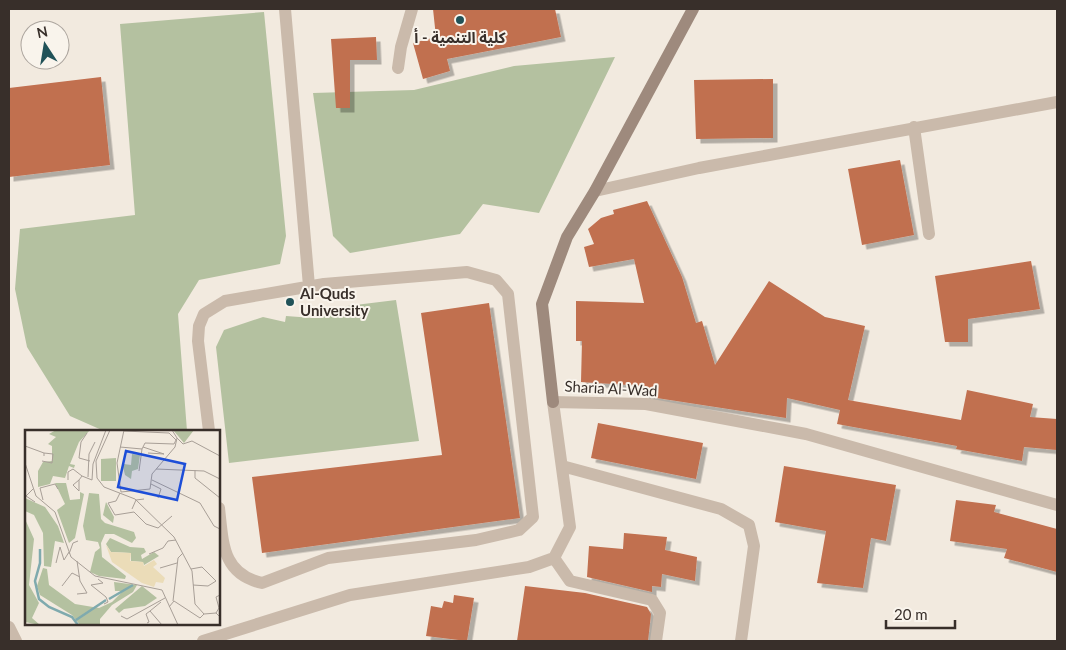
<svg xmlns="http://www.w3.org/2000/svg" width="1066" height="650" viewBox="0 0 1066 650" font-family="Lato,'Noto Sans Arabic',sans-serif">
	<style>
		.green { fill: #b4c1a0 }
		.building { fill: #c16f4f; filter: url(#shadow) }
		.lines { fill: none; stroke-linecap: round; stroke-linejoin: round }
		.street { stroke: #cabaab; stroke-width: 12 }
		.secondary { stroke: #9e8a7d; stroke-width: 12 }
		.poi-dot { fill: #215258; stroke: #f9f4ec; stroke-width: 2 }
		.labels { text-anchor: middle; dominant-baseline: central; stroke-width: 4; stroke-linejoin: round; paint-order: stroke }
		.poi-label { font-size: 15px; font-weight: bold; fill: #382f2a; stroke: #f9f4ec }
		.street-label { font-size: 15px; fill: #382f2a; stroke: #f9f4ec }
		.inset-river { fill: none; stroke: #7faaae; stroke-width: 2.5 }
		.inset-road { fill: none; stroke: #a89f97; stroke-width: 1 }
		.view { fill: #1d4ed8; fill-opacity: 0.15; stroke: #1d4ed8; stroke-width: 2.5 }
		.inset-edge { fill: none; stroke: #382f2a; stroke-width: 2.5 }
	</style>
	<defs>
		<filter id="shadow"><feDropShadow dx="4.5" dy="4.5" stdDeviation="0" flood-color="#0004"/></filter>
	</defs>
	<rect width="100%" height="100%" fill="#f2eadf"/>
	<path class="green" d="M 264,12 L 286,236 L 280,264 L 199,280 L 178,314 L 187,431 L 104,431 L 70,416 L 27,347 L 15,289 L 20,229 L 135,215 L 120,24 Z
		M 615,57 L 539,213 L 483,204 L 460,234 L 350,253 L 333,236 L 313,93 L 414,90 L 514,66 Z
		M 396,300 L 419,441 L 229,463 L 216,347 L 224,330 L 263,317 L 285,322 L 286,316 L 313,318 L 327,315 L 347,306 Z"/>
	<path class="building" d="M 433,9 L 555,9 L 561,37 L 447,59 L 450,71 L 423,79 L 413,43 L 436,37 Z
		M 376,37 L 377,60 L 350,60 L 350,108 L 336,108 L 331,39 Z
		M 101,77 L 110,165 L 9,177 L 9,88 Z
		M 773,79 L 773,138 L 696,139 L 694,80 Z
		M 900,160 L 914,235 L 862,245 L 848,169 Z
		M 647,201 L 682,277 L 696,323 L 702,321 L 715,365 L 769,281 L 825,317 L 865,326 L 848,400 L 961,420 L 967,390 L 1033,404 L 1030,417 L 1057,419 L 1057,450 L 1024,447 L 1022,461 L 956,449 L 957,446 L 837,424 L 840,410 L 787,398 L 786,418 L 644,396 L 645,386 L 581,382 L 582,341 L 576,341 L 576,301 L 644,303 L 634,259 L 589,267 L 584,247 L 594,244 L 588,229 L 601,218 L 614,214 L 613,210 Z
		M 1031,261 L 1040,309 L 968,319 L 968,342 L 945,342 L 935,276 Z
		M 489,303 L 520,518 L 262,553 L 252,477 L 442,455 L 421,313 Z
		M 598,423 L 703,443 L 696,479 L 591,458 Z
		M 784,466 L 896,485 L 886,541 L 871,538 L 863,588 L 817,583 L 826,531 L 775,522 Z
		M 956,500 L 996,505 L 994,512 L 1057,529 L 1057,572 L 1004,558 L 1007,549 L 950,541 Z
		M 624,533 L 667,537 L 665,550 L 697,557 L 695,581 L 662,574 L 661,587 L 652,586 L 652,592 L 587,577 L 589,546 L 623,549 Z
		M 525,586 L 585,593 L 647,607 L 651,614 L 648,641 L 517,641 Z
		M 454,595 L 474,598 L 467,641 L 426,636 L 431,606 L 442,608 L 444,601 L 453,603 Z"/>
	<g class="lines">
		<path class="street" d="M 285,9 L 309,286
			M 398,68 L 401,47 L 412,9
			M 914,127 L 929,234
			M 595,191 L 699,168 L 1057,102
			M 209,431 L 198,341 L 199,326 L 204,314 L 225,301 L 324,284 L 467,272 L 496,280 L 508,294 L 533,517 L 519,530 L 476,540 L 328,558 L 262,583 C 222,574 223,543 219,508
			M 562,466 L 721,509 L 749,525 L 754,546 L 741,641
			M 554,558 L 570,581 L 652,600 L 660,613 L 656,641
			M 9,627 L 16,641
			M 203,641 L 350,595 L 529,567 L 554,558 L 570,527 L 553,402 L 646,404 L 806,434 L 1057,505"/>
		<path class="secondary" d="M 553,402 L 542,304 L 567,237 L 595,191 L 693,9"/>
	</g>
	<g class="poi-dot">
		<circle cx="460" cy="20" r="5"/>
		<circle cx="290" cy="302" r="5"/>
	</g>
	<g class="labels">
		<g class="poi-label">
			<text x="460" y="37">كلية التنمية - أ</text>
			<text x="300" y="293" text-anchor="start">Al-Quds<tspan x="300" dy="17">University</tspan></text>
		</g>
		<g class="street-label">
			<text transform="translate(611 388) rotate(3)">Sharia Al-Wad</text>
		</g>
	</g>
	<g transform="translate(25 430)">
		<rect width="195" height="195" fill="#f2eadf"/>
		<path d="M 31,0 L 65,0 L 54,12 L 45,34 L 50,35 L 49,38 L 44,36 L 40,48 L 28,46 L 25,54 L 13,57 L 13,41 L 18,32 L 27,31 L 27,16 L 23,14 L 31,7 L 24,4 ZM 148,0 L 169,0 L 159,13 ZM 107,24 L 115,25 L 113,39 L 107,41 L 106,49 L 100,45 L 98,37 L 99,34 L 106,35 ZM 91,28 L 91,51 L 76,51 L 76,29 ZM 30,53 L 41,53 L 45,70 L 55,69 L 55,62 L 59,64 L 50,108 L 44,113 L 32,80 L 40,74 ZM 64,63 L 74,64 L 76,89 L 80,93 L 109,102 L 111,108 L 107,113 L 89,104 L 80,104 L 76,113 L 77,127 L 101,146 L 100,149 L 74,146 L 65,142 L 70,122 L 75,118 L 73,112 L 61,110 L 58,96 ZM 0,68 L 20,77 L 33,96 L 39,113 L 30,111 L 26,137 L 19,136 L 18,103 L 9,85 L 0,81 ZM 81,72 L 89,87 L 88,93 L 78,85 ZM 0,89 L 9,109 L 4,155 L 14,173 L 7,188 L 15,195 L 0,192 ZM 85,108 L 105,117 L 119,118 L 121,122 L 116,125 L 117,129 L 129,122 L 134,126 L 119,135 L 118,132 L 106,131 L 106,123 L 86,122 L 81,114 ZM 18,138 L 22,139 L 24,155 L 50,174 L 74,178 L 87,172 L 98,161 L 90,161 L 89,152 L 112,155 L 108,162 L 87,175 L 75,189 L 75,195 L 55,195 L 47,185 L 15,165 L 12,156 ZM 117,156 L 132,168 L 120,176 L 99,179 L 94,183 L 90,179 Z" fill="#b4c1a0"/>
		<path d="M 81,115 L 86,122 L 106,123 L 105,131 L 118,132 L 119,136 L 129,130 L 132,134 L 128,137 L 140,148 L 138,153 L 131,152 L 129,157 L 117,153 L 87,132 Z" fill="#ebdcb8"/>
		<path class="inset-river" d="M 15,119 L 15,133 L 10,151 L 14,169 L 24,177 L 47,187 L 53,195M 84,169 L 108,155M 51,190 L 81,170"/>
		<path class="inset-road" d="M 85,0 L 71,31 L 72,48 L 79,57 L 110,69 L 149,107 L 167,141 L 170,174 L 179,184 L 191,183 L 195,187M 62,3 L 56,12 L 54,28 L 65,31M 152,8 L 158,14 L 167,11 L 195,26M 0,16 L 19,23 L 19,26M 95,17 L 117,19 L 120,13 L 149,14 L 151,10 L 144,3 L 99,1M 118,17 L 139,24 L 123,23M 17,31 L 27,33 L 28,24 L 19,23M 0,33 L 11,66 L 30,82 L 46,127 L 70,146 L 137,160 L 153,195M 131,39 L 179,41 L 195,49M 170,40 L 170,48 L 195,68M 114,41 L 117,19M 63,47 L 64,24 L 70,12M 43,50 L 43,42 L 48,39 L 57,46M 54,50 L 48,55 L 54,61 L 54,50 L 57,46 L 67,50 L 68,34 L 81,0M 127,50 L 175,73 L 189,96 L 195,99M 126,54 L 136,59 L 133,68M 8,59 L 1,66 L 10,72M 96,62 L 125,59 L 127,44 L 150,17 L 152,8 L 147,0M 96,62 L 92,33 L 99,0M 95,63 L 91,71 L 83,73 L 90,85 L 109,82 L 121,94 L 133,98 L 147,86M 18,70 L 15,58 L 30,54 L 33,59M 107,79 L 111,70 L 119,69M 44,124 L 48,113 L 53,111M 124,124 L 138,118 L 143,111 L 151,110M 31,133 L 35,117 L 39,130 L 44,122M 135,138 L 152,133M 166,139 L 177,137 L 191,151 L 183,156 L 168,155M 73,149 L 78,153 L 66,155 L 81,167 L 83,172 L 79,174M 37,156 L 47,143 L 55,147M 52,164 L 62,163 L 55,151 L 52,131M 148,171 L 153,128 L 158,123M 136,172 L 125,181 L 137,195M 144,177 L 149,171 L 175,188 L 179,184M 191,183 L 194,178 L 191,167 L 195,165M 96,186 L 102,189 L 140,168M 122,193 L 124,192 L 121,184 L 125,181"/>
		<path class="view" d="M 101,21 L 160,34 L 152,70 L 93,57 Z"/>
		<rect width="195" height="195" class="inset-edge"/>
	</g>
	<rect width="1066" height="650" fill="none" stroke="#382f2a" stroke-width="20"/>
	<g transform="translate(45 45) rotate(348)"><circle r="24" fill="#f9f4ec" stroke="#aca59e"/>
	<path d="M0-4L9 19L0 12L-9 19Z" fill="#215258"/>
	<text y="-8" font-size="14" font-weight="bold" text-anchor="middle" fill="#382f2a">N</text>
	</g>
	<path d="M886 620v8h69v-8" fill="none" stroke="#382f2a" stroke-width="2.5"/>
	<text x="894" y="620" font-size="15" fill="#382f2a" stroke="#f9f4ec" stroke-width="4" paint-order="stroke">20 m</text>
</svg>
